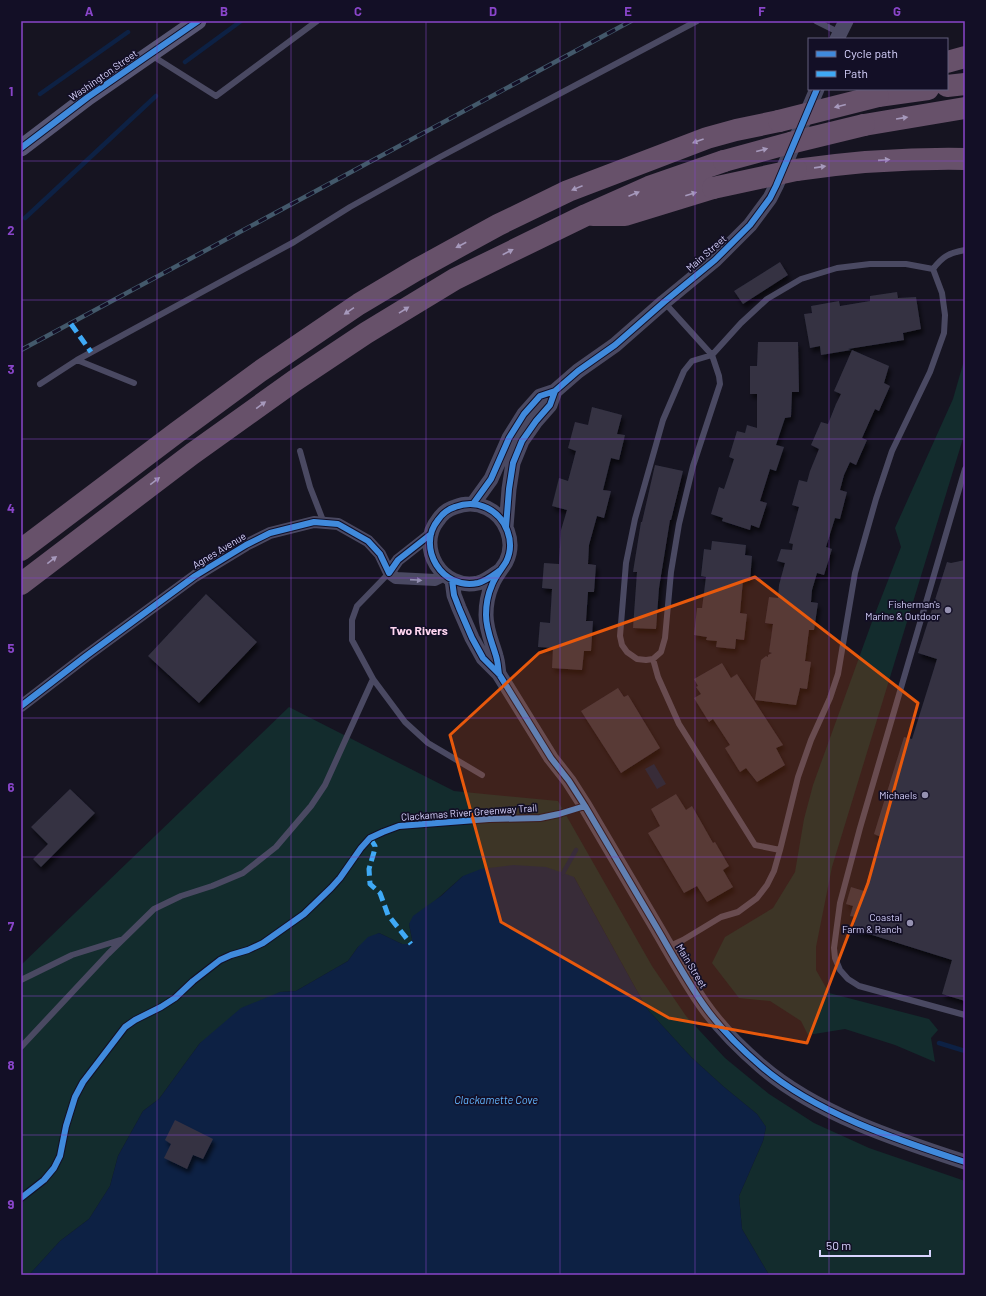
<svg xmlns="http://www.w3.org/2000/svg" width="986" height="1296" viewBox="0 0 986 1296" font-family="Barlow,sans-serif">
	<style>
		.green { fill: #132c2d }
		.water { fill: #0d2144 }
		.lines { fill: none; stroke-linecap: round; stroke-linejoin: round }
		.stream { stroke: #0d2144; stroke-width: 4.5 }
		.building { fill: #343243; filter: url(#shadow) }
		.service { stroke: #4a4962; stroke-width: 6 }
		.minor { stroke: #4a4962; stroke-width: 12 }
		.tertiary { stroke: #4a4962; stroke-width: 15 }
		.secondary { stroke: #575674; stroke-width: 17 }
		.motorway { stroke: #67516a; stroke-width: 22 }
		.rail-casing { stroke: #43596b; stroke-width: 4.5 }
		.rail { stroke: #130f26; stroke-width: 3; stroke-dasharray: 9; stroke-linecap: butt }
		.motorway-bridge { stroke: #67516a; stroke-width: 22 }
		.quiet { stroke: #3fa9f5; stroke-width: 5; stroke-dasharray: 10 5; stroke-linecap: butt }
		.cycleway-casing { stroke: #130f26; stroke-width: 8 }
		.cycleway { stroke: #408adc; stroke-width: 6 }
		.oneway { fill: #a699bc }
		.oneway2 { fill: #928eb0 }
		.marked { fill: #e8590c; fill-opacity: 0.2; stroke: #e8590c; stroke-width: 3; stroke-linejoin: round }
		.grid { fill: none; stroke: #8945c9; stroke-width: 1; stroke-opacity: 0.55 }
		.poi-dot { fill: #9591b1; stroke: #130f26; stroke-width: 1.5 }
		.labels { text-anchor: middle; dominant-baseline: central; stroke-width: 3.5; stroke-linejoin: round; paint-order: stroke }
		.street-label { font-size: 10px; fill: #d9d4ff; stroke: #130f26 }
		.poi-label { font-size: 10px; fill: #d9d4ff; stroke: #130f26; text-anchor: end }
		.water-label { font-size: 11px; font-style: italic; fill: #62b6ff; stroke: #130f26 }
		.quarter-label { font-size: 12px; font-weight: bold; fill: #ffd6f0; stroke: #130f26 }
		.neatline { fill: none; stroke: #8945c9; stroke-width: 1.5 }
		.grid-label { font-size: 13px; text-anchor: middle; font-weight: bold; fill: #8945c9 }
	</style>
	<defs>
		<filter id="shadow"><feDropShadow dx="2.5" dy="4.5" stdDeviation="2" flood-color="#0009"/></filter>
	</defs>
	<rect width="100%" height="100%" fill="#161421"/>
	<path class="green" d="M 965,357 L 965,432 L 832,867 L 816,947 L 816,970 L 829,993 L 929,1019 L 938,1030 L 931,1038 L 935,1062 L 895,1045 L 845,1029 L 808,1035 L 801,1021 L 770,1001 L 739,998 L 712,963 L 725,937 L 773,908 L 795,872 L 804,819 L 813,785 L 873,619 L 901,547 L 895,528 L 953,399 Z
		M 289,707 L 454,791 L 558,801 L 652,966 L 686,1016 L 725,1058 L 769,1094 L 814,1123 L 869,1148 L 965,1181 L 965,1275 L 769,1275 L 742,1229 L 739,1196 L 763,1141 L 766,1127 L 757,1114 L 724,1087 L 692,1058 L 647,1009 L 574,877 L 463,876 L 409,924 L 412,939 L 411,944 L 402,944 L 379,933 L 358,947 L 348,961 L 296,991 L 280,992 L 200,1043 L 159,1099 L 143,1111 L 118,1156 L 110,1186 L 89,1219 L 60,1241 L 29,1275 L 21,1275 L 21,965 Z"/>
	<path class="water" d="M 654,764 L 666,784 L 657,789 L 645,769 Z
		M 513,865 L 546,867 L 574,877 L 647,1009 L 692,1058 L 724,1087 L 757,1114 L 766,1127 L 763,1141 L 739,1196 L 742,1229 L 769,1275 L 29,1275 L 60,1241 L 89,1219 L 110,1186 L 118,1156 L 143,1111 L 159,1099 L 200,1043 L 241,1008 L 280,992 L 296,991 L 348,961 L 358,947 L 368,937 L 379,933 L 402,944 L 411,944 L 412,939 L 409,924 L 413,916 L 441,896 L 463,876 L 481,869 Z"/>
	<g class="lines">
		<path class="stream" d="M 185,62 L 241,21
			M 40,94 L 128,32
			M 25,218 L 156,96
			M 563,873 L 576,850
			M 939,1043 L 965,1051"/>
	</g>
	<path class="building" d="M 780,262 L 788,275 L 743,304 L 734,291 Z
		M 897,292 L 898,298 L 916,297 L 921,329 L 903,333 L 904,340 L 848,349 L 851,350 L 821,355 L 820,346 L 810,348 L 804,314 L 812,313 L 811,306 L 839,301 L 840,306 L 870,301 L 870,296 Z
		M 758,342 L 798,342 L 799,392 L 792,392 L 791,417 L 785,418 L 776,445 L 784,447 L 776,471 L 770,469 L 760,501 L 767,503 L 759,528 L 751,525 L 750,530 L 722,521 L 723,518 L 711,514 L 719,487 L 724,489 L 734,459 L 729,457 L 737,431 L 745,433 L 747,425 L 757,428 L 757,394 L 750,394 L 750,366 L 757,366 Z
		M 852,350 L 889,366 L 884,383 L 890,386 L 879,411 L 875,409 L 862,438 L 867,440 L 856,465 L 850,462 L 844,475 L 840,490 L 847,492 L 840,519 L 835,518 L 826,547 L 832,549 L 824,575 L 817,573 L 812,590 L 811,602 L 818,603 L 814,630 L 809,630 L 805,661 L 811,662 L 807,689 L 800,688 L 796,705 L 755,700 L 761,660 L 766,656 L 768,657 L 768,655 L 772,653 L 769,652 L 773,624 L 765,623 L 769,597 L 778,598 L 779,585 L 785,563 L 777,561 L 781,549 L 792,550 L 793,544 L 789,543 L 799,507 L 792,505 L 799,480 L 807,482 L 810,471 L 819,449 L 811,445 L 821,422 L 828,424 L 836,404 L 841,394 L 834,391 Z
		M 592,407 L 622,415 L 617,434 L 625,435 L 619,460 L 611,458 L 603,490 L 611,491 L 604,518 L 597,516 L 589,545 L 588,564 L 596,565 L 594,592 L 588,592 L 586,621 L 593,621 L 591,651 L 584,651 L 582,670 L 552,668 L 553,648 L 538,647 L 540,622 L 550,623 L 552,589 L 542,588 L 544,563 L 559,564 L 561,530 L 567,510 L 552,506 L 559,478 L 568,481 L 576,451 L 568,448 L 575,422 L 588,425 Z
		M 655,465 L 683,471 L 671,520 L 670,520 L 659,588 L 656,629 L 633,628 L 637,572 L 633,572 L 641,522 L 642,522 Z
		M 712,541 L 746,545 L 745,555 L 752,556 L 750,581 L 743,580 L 740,613 L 747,614 L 744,640 L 736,639 L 735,649 L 716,647 L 717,641 L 706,640 L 707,637 L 694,635 L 697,608 L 702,608 L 706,577 L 701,576 L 704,549 L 711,550 Z
		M 965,560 L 965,1001 L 942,994 L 952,960 L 853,929 L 856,917 L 850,916 L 853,906 L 846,904 L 851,887 L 864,891 L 881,837 L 874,834 L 904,737 L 912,739 L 937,659 L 918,653 L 947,562 L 951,563 Z
		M 206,594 L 257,642 L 199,703 L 148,656 Z
		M 722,663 L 731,678 L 737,674 L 783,745 L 776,748 L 785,765 L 757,782 L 746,768 L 740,772 L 725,748 L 730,745 L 713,719 L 709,722 L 694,698 L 701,694 L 696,687 L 698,686 L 694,679 Z
		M 618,688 L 624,697 L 628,695 L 660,748 L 621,773 L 581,711 Z
		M 70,789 L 95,813 L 41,867 L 33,859 L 48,844 L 31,827 Z
		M 676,794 L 686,810 L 692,806 L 713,843 L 715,842 L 729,866 L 723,870 L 733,887 L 707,902 L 697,886 L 684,893 L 648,833 L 660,826 L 651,809 Z
		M 175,1120 L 213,1139 L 203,1159 L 193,1155 L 187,1169 L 164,1158 L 171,1144 L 165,1140 Z"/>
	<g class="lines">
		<path class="service" d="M 816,21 L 840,33
			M 151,55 L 216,96 L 317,21
			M 933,269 C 943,256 949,253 965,250
			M 712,355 L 719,376 L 720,384 L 693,466 L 679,524 L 671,572 L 665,638 L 661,652 L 653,659 L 646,660 L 637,659 L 627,652 L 622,645 L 620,636 L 626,563 L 635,519 L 663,420 L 684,371 L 692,361 Z
			M 77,360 L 134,383
			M 40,384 L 77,360 L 294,242 L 350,207 L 440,157 L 697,21
			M 300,451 L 310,487 L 324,523
			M 965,469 L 860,828 L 840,903 L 834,948 L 835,958 L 840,970 L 848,979 L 859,986 L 965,1015
			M 389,573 L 357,606 L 352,620 L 352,640 L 373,679 L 405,722 L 428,743 L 482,775
			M 653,659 L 658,677 L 679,724 L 755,845 L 780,850 L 798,777 L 811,740 L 830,698 L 838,674 L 855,573 L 876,499 L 892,451 L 930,372 L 944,333 L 945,315 L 942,293 L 933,269 L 906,264 L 870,264 L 837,268 L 801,279 L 767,299 L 741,323 L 712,355 L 664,302
			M 668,947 L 683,940 L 721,917 L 738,912 L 757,898 L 767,885 L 774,871 L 780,850
			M 21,980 L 72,955 L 120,940
			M 21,1047 L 108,954 L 154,909 L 181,896 L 212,886 L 243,873 L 276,847 L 311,806 L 325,785 L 373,679"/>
		<path class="minor" d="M 389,573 L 398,560 L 431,534
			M 21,706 L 86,656 L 195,576 L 246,545 L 270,533 L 314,522 L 338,524 L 368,541 L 380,554 L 389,573 L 396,578 L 435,580 L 445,575"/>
		<path class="tertiary" d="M 837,39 L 846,21
			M 473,504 L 491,479 L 509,438 L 524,414 L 540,396 L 555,391 L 578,371 L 615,345 L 664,302 L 715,260 L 750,225 L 770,198 L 776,186 L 817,89
			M 506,527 L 509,489 L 513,463 L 522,441 L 536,421 L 550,405 L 555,391
			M 499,571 C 492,576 486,581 478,583 C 442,591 416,547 438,520 C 442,514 448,509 455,507 C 465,503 477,503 487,508 C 506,517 516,542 506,562 C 501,570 495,577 492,585 C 488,594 486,605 486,615 C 486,630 492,642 496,656 C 498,662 498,668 499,674
			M 452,580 L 454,595 L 459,608 L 472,638 L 483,658 L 499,674 L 551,758 L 569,781 L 585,806 C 608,845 631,884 654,923 C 670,950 685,978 703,1004 C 719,1027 740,1048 761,1066 C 815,1113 897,1140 965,1162"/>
		<path class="secondary" d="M 21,148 L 88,97 L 198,21"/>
		<path class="motorway" d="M 947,62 L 965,57
			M 947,86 L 965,84
			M 878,96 L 928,89
			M 864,125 L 965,108
			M 796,170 C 853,162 907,158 965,159
			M 593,215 L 625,215 L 713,188
			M 21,550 L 176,433 L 259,372 L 359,304 L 416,270 L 498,225 L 568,191 L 707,138 L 736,130 L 779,121
			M 21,584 L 192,454 L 294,381 L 366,333 L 455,279 L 586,215 L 649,187 L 724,161"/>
		<g class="rail-casing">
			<path id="rail" d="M 21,350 L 631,21"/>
		</g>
		<use href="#rail" class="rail"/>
		<path class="motorway-bridge" d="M 779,121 L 878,96
			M 724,161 L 790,143 L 864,125
			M 713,188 L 796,170"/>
		<path class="quiet" d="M 71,324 L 91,352
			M 370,838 L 375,846 L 374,852 L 369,869 L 370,884 L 380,893 L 388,915 L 411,944"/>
		<g class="cycleway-casing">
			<path id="cycleway" d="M 21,148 L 88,97 L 198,21
				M 473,504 L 491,479 L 509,438 L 524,414 L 540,396 L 555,391 L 578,371 L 615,345 L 664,302 L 715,260 L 750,225 L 770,198 L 776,186 L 817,89
				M 506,527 L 509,489 L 513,463 L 522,441 L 536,421 L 550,405 L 555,391
				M 499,571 C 492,576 486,581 478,583 C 442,591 416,547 438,520 C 442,514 448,509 455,507 C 465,503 477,503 487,508 C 506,517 516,542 506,562 C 501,570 495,577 492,585 C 488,594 486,605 486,615 C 486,630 492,642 496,656 C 498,662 498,668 499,674
				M 452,580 L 454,595 L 459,608 L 472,638 L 483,658 L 499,674 L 551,758 L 569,781 L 585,806 C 608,845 631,884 654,923 C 670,950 685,978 703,1004 C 719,1027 740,1048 761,1066 C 815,1113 897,1140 965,1162
				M 21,706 L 86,656 L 195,576 L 246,545 L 270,533 L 314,522 L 338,524 L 368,541 L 380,554 L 389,573 L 398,560 L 431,534
				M 21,1198 L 44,1180 L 54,1168 L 60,1156 L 66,1126 L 75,1097 L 83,1082 L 125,1027 L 135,1020 L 161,1007 L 175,998 L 193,981 L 220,960 L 231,955 L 248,950 L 263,943 L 304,914 L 331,888 L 340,878 L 361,848 L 370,838 L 383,832 L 399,826 L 489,819 L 540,818 L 559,814 L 585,806"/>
		</g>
		<use href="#cycleway" class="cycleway"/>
	</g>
	<defs><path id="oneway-solid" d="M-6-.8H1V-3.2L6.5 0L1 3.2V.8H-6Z"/></defs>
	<g class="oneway">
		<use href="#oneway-solid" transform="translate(840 106) rotate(166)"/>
		<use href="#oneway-solid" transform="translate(902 118) rotate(-9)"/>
		<use href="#oneway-solid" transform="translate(698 141) rotate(160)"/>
		<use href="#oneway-solid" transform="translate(762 150) rotate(-15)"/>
		<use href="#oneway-solid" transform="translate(884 160) rotate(-4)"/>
		<use href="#oneway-solid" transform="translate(820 167) rotate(-8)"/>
		<use href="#oneway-solid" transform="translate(577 188) rotate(158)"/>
		<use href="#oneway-solid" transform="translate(634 194) rotate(-23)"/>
		<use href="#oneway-solid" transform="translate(691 194) rotate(-18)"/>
		<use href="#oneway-solid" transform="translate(461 245) rotate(152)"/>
		<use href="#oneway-solid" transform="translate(508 252) rotate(-27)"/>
		<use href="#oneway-solid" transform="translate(404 310) rotate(-32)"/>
		<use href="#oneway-solid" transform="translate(349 311) rotate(146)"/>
		<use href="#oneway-solid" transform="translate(261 405) rotate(-36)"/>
		<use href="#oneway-solid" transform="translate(155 481) rotate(-37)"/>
		<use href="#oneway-solid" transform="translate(52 560) rotate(-38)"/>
	</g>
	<use class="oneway2" href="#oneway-solid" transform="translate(416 580) rotate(4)"/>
	<path class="marked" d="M 755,577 L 918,703 L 868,883 L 807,1043 L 669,1018 L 501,922 L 450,735 L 539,653 Z"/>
	<path class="grid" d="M 157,21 L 157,1275M 291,21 L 291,1275M 426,21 L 426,1275M 560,21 L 560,1275M 695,21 L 695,1275M 829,21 L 829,39M 829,89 L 829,1275M 21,161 L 965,161M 21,300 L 965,300M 21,439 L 965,439M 21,578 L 965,578M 21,718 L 965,718M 21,857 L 965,857M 21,996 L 965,996M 21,1135 L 965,1135"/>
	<g class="poi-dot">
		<circle cx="948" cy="610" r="4"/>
		<circle cx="925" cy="795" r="4"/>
		<circle cx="910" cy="923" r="4"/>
	</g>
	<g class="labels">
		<g class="street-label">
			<text transform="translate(103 75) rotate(-35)">Washington Street</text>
			<text transform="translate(706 253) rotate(-41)">Main Street</text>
			<text transform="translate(219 550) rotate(-31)">Agnes Avenue</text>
			<text transform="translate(469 812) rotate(-4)">Clackamas River Greenway Trail</text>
			<text transform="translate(692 966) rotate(59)">Main Street</text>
		</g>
		<g class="poi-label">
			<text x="940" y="604">Fisherman's<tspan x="940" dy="12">Marine &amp; Outdoor</tspan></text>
			<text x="917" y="795">Michaels</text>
			<text x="902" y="917">Coastal<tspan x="902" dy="12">Farm &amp; Ranch</tspan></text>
		</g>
		<g class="water-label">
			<text x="496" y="1099">Clackamette Cove</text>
		</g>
		<g class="quarter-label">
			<text x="419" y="630">Two Rivers</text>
		</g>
	</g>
	<rect width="986" height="1296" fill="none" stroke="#130f26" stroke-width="44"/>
	<rect x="808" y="38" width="140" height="52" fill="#130f26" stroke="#625e7d"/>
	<rect x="816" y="51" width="20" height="6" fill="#408adc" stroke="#625e7d"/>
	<text x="844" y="58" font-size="12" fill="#d9d4ff">Cycle path</text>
	<rect x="816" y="71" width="20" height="6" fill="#3fa9f5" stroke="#625e7d"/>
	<text x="844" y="78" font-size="12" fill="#d9d4ff">Path</text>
	<path d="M820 1250v6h110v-6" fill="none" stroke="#d9d4ff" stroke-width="2"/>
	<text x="826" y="1250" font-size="12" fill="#d9d4ff" stroke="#130f26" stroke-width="3" paint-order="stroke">50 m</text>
	<rect x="22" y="22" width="942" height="1252" class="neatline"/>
	<g class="grid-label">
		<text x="89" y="16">A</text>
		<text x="224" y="16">B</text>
		<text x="358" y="16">C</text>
		<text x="493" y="16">D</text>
		<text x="628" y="16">E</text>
		<text x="762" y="16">F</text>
		<text x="897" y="16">G</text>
		<text x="11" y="96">1</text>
		<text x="11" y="235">2</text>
		<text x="11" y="374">3</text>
		<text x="11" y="513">4</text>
		<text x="11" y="653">5</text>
		<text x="11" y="792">6</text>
		<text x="11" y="931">7</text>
		<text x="11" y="1070">8</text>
		<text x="11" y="1209">9</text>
	</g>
</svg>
